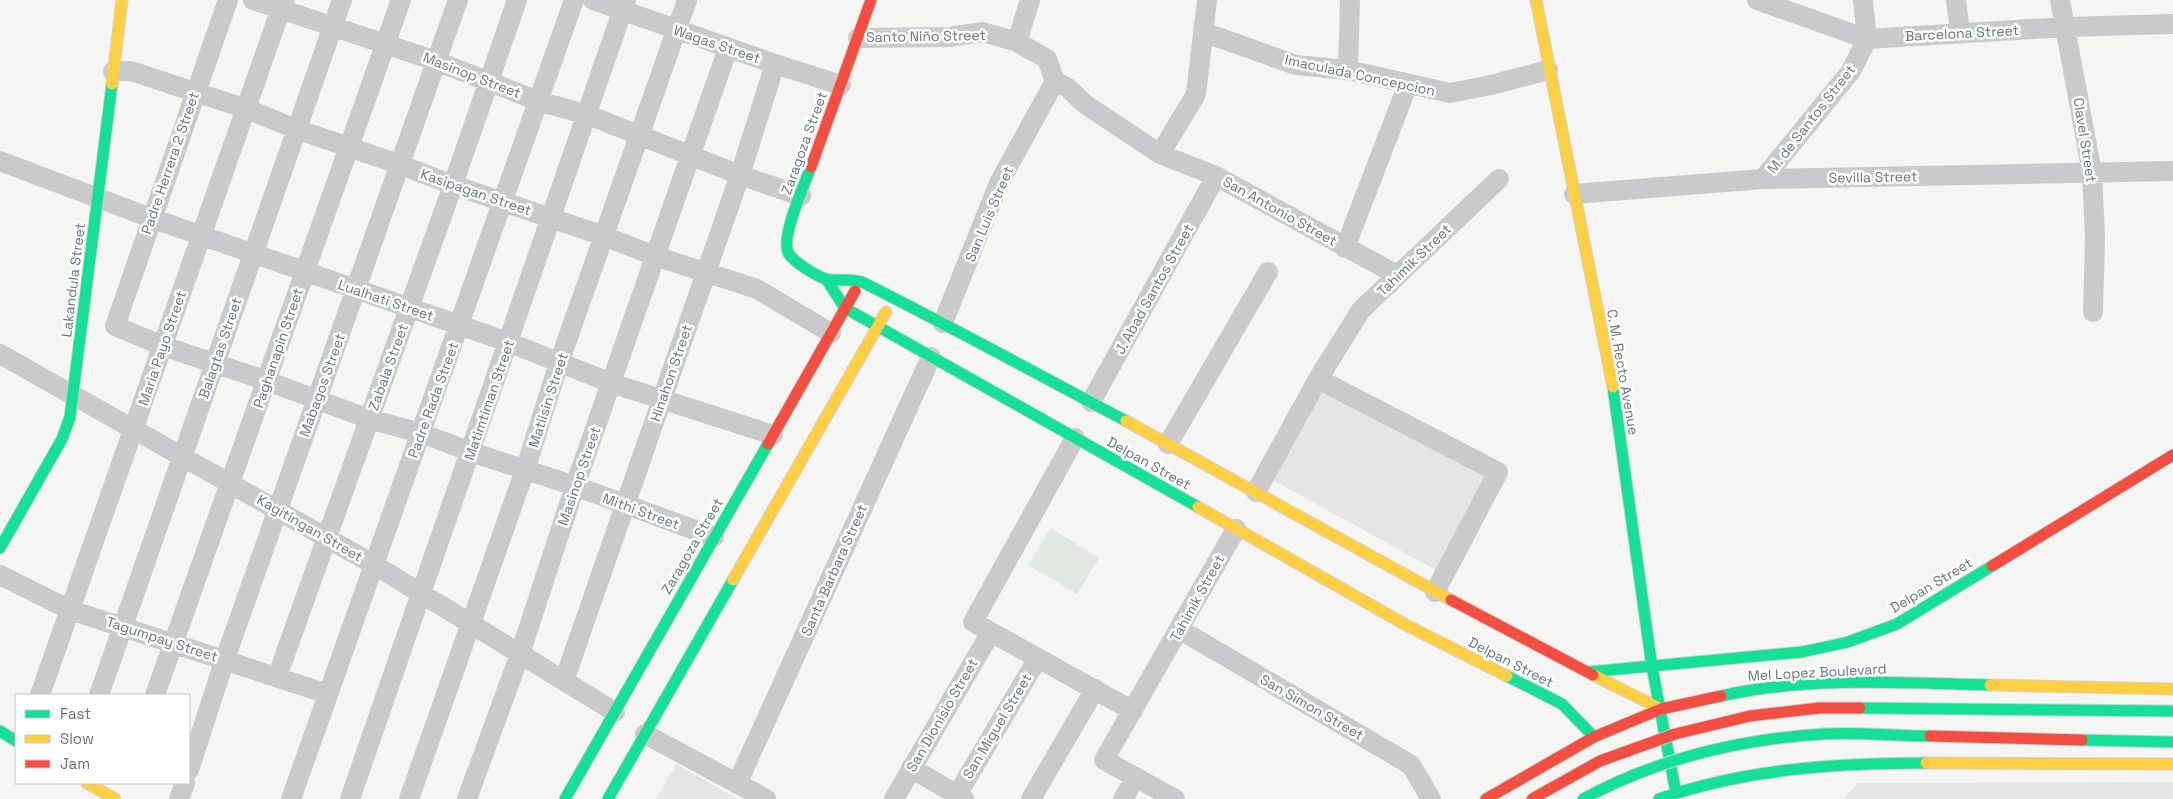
<svg xmlns="http://www.w3.org/2000/svg" width="2173" height="799" viewBox="0 0 2173 799" font-family="'Space Grotesk',sans-serif">
	<style>
		.built { fill: #e4e5e5 }
		.green { fill: #e3e7e2 }
		.lines { fill: none; stroke-linecap: round; stroke-linejoin: round }
		.fast-casing { stroke: #d2d3d3; stroke-width: 13 }
		.slow-casing { stroke: #d2d3d3; stroke-width: 13 }
		.jam-casing { stroke: #d2d3d3; stroke-width: 13 }
		.street { stroke: #cacacc; stroke-width: 20 }
		.fast { stroke: #16e098; stroke-width: 11 }
		.slow { stroke: #ffcf43; stroke-width: 11 }
		.jam { stroke: #f24e42; stroke-width: 11 }
		.fast-bridge-casing { stroke: #d2d2d2; stroke-width: 13; stroke-linecap: butt }
		.jam-bridge-casing { stroke: #d2d2d2; stroke-width: 13; stroke-linecap: butt }
		.fast-bridge { stroke: #16e098; stroke-width: 11 }
		.jam-bridge { stroke: #f24e42; stroke-width: 11 }
		.labels { text-anchor: middle; dominant-baseline: central; stroke-width: 5; stroke-linejoin: round; paint-order: stroke }
		.street-label { font-size: 14px; fill: #677482; stroke: #fff }
	</style>
	<rect width="100%" height="100%" fill="#f5f5f4"/>
	<path class="built" d="M 1322,386 L 1493,474 L 1441,573 L 1271,479 Z
		M 677,764 L 737,799 L 656,799 Z
		M 2173,782 L 2173,799 L 1843,799 L 1858,783 Z"/>
	<path class="green" d="M 1051,528 L 1099,558 L 1077,594 L 1028,565 Z"/>
	<g class="lines">
		<g class="fast-casing">
			<path id="fast" d="M 811,167 C 805,183 779,240 789,254 C 794,262 816,276 826,279 C 838,282 852,277 864,283 C 952,327 1039,375 1126,421
				M 826,279 L 845,308 L 1198,507
				M 1613,387 L 1652,667 L 1676,793
				M 0,548 L 62,439 L 70,417 L 112,84
				M 1588,672 L 1802,652 L 1848,642 L 1897,624 L 1992,566
				M 1507,676 L 1562,704 L 1594,737
				M 1721,696 C 1809,676 1901,683 1990,685
				M 0,731 L 16,741
				M 565,799 L 768,444
				M 608,799 L 733,580
				M 1659,799 C 1744,769 1837,763 1926,763"/>
		</g>
		<g class="slow-casing">
			<path id="slow" d="M 1536,0 L 1613,387
				M 112,84 L 122,0
				M 1126,421 L 1451,600
				M 1198,507 L 1406,625 L 1507,676
				M 733,580 L 886,312
				M 1593,675 L 1661,709
				M 1990,685 L 2173,689
				M 1926,763 L 2173,764
				M 87,783 L 115,799"/>
		</g>
		<g class="jam-casing">
			<path id="jam" d="M 811,167 L 871,0
				M 768,444 L 855,291
				M 1992,566 L 2173,455
				M 1451,600 L 1593,675
				M 1486,799 L 1594,737 L 1661,709 L 1721,696"/>
		</g>
		<path class="street" d="M 228,0 L 115,326 L 163,346 L 267,381 L 369,419 L 421,433 L 471,452 L 575,486 L 714,537
			M 253,0 L 436,61 L 538,101 L 588,115 L 740,175 L 801,196
			M 593,0 L 775,64 L 841,85
			M 1757,0 L 1867,39 L 2065,27 L 2173,24
			M 1956,0 L 1960,33
			M 2060,0 L 2092,173 L 2095,237 L 2093,312
			M 1203,32 L 1296,65 L 1348,70 L 1450,93 L 1491,85 L 1548,70
			M 858,38 L 949,37 L 983,32 L 1017,42 L 1047,59 L 1055,81 L 1068,88 L 1086,105 L 1160,154 L 1216,176 L 1397,275
			M 1017,42 L 1030,0
			M 1348,70 L 1350,0
			M 113,71 L 131,71 L 247,109 L 296,129 L 401,165 L 453,185 L 604,236 L 655,256 L 757,289 L 831,333
			M 1160,154 L 1196,94 L 1207,0
			M 0,161 L 151,218 L 508,342 L 611,383 L 773,435
			M 1763,179 L 1851,71 L 1867,39 L 1863,0
			M 1574,194 L 1763,179 L 2173,171
			M 1345,248 L 1408,84
			M 943,323 L 999,183 L 1055,81
			M 0,354 L 373,564 L 615,712
			M 1318,379 L 1498,472 L 1435,592
			M 1091,402 L 1216,176
			M 1075,438 L 973,622 L 1133,711
			M 1168,444 L 1268,272
			M 1256,492 L 1318,379 L 1361,310 L 1499,179
			M 0,575 L 70,610 L 328,694
			M 1179,629 L 1411,765 L 1431,799
			M 277,677 L 453,185 L 517,0
			M 564,681 L 740,175 L 775,64
			M 40,695 L 284,0
			M 99,695 L 342,0
			M 155,695 L 401,0
			M 645,734 L 766,799
			M 911,768 L 964,799
			M 189,770 L 225,659 L 458,0
			M 737,784 L 931,357
			M 957,795 L 1038,658
			M 179,799 L 185,783
			M 291,799 L 574,0
			M 350,799 L 626,0
			M 409,799 L 525,470 L 559,363 L 687,0
			M 467,799 L 520,654 L 575,486 L 728,48
			M 894,799 L 991,632
			M 1031,799 L 1095,689
			M 1123,799 L 1136,777
			M 1175,799 L 1104,760 L 1236,529"/>
		<use href="#fast" class="fast"/>
		<use href="#slow" class="slow"/>
		<use href="#jam" class="jam"/>
		<g class="fast-bridge-casing">
			<path id="fast-bridge" d="M 1860,708 L 2173,711
				M 2082,740 L 2173,742
				M 1583,799 C 1657,759 1740,739 1824,734 C 1859,732 1895,736 1930,736"/>
		</g>
		<g class="jam-bridge-casing">
			<path id="jam-bridge" d="M 1930,736 L 2082,740
				M 1532,799 L 1600,761 L 1675,734 L 1750,716 L 1819,708 L 1860,708"/>
		</g>
		<use href="#fast-bridge" class="fast-bridge"/>
		<use href="#jam-bridge" class="jam-bridge"/>
	</g>
	<g class="labels">
		<g class="street-label">
			<text transform="translate(1962 33) rotate(-3)">Barcelona Street</text>
			<text transform="translate(926 36) rotate(-1)">Santo Niño Street</text>
			<text transform="translate(717 44) rotate(19)">Wagas Street</text>
			<text transform="translate(472 75) rotate(21)">Masinop Street</text>
			<text transform="translate(1360 75) rotate(12)">Imaculada Concepcion</text>
			<text transform="translate(1811 119) rotate(-52)">M. de Santos Street</text>
			<text transform="translate(2085 140) rotate(81)">Clavel Street</text>
			<text transform="translate(804 143) rotate(-70)">Zaragoza Street</text>
			<text transform="translate(170 163) rotate(-71)">Padre Herrera 2 Street</text>
			<text transform="translate(1873 177) rotate(-1)">Sevilla Street</text>
			<text transform="translate(476 192) rotate(19)">Kasipagan Street</text>
			<text transform="translate(1280 211) rotate(29)">San Antonio Street</text>
			<text transform="translate(989 214) rotate(-67)">San Luis Street</text>
			<text transform="translate(1414 260) rotate(-44)">Tahimik Street</text>
			<text transform="translate(73 280) rotate(-83)">Lakandula Street</text>
			<text transform="translate(1154 289) rotate(-61)">J. Abad Santos Street</text>
			<text transform="translate(386 300) rotate(19)">Lualhati Street</text>
			<text transform="translate(162 348) rotate(-71)">Maria Payo Street</text>
			<text transform="translate(220 348) rotate(-71)">Balagtas Street</text>
			<text transform="translate(278 348) rotate(-71)">Paghanapin Street</text>
			<text transform="translate(388 367) rotate(-70)">Zabala Street</text>
			<text transform="translate(1623 372) rotate(80)">C. M. Recto Avenue</text>
			<text transform="translate(671 373) rotate(-71)">Hinahon Street</text>
			<text transform="translate(322 385) rotate(-70)">Mabagos Street</text>
			<text transform="translate(433 400) rotate(-70)">Padre Rada Street</text>
			<text transform="translate(489 400) rotate(-71)">Matimtiman Street</text>
			<text transform="translate(548 400) rotate(-72)">Matiisin Street</text>
			<text transform="translate(1149 463) rotate(29)">Delpan Street</text>
			<text transform="translate(579 476) rotate(-71)">Masinop Street</text>
			<text transform="translate(641 511) rotate(20)">Mithi Street</text>
			<text transform="translate(310 528) rotate(30)">Kagitingan Street</text>
			<text transform="translate(692 546) rotate(-60)">Zaragoza Street</text>
			<text transform="translate(834 570) rotate(-66)">Santa Barbara Street</text>
			<text transform="translate(1931 585) rotate(-31)">Delpan Street</text>
			<text transform="translate(1197 598) rotate(-61)">Tahimik Street</text>
			<text transform="translate(162 639) rotate(18)">Tagumpay Street</text>
			<text transform="translate(1511 662) rotate(27)">Delpan Street</text>
			<text transform="translate(1817 672) rotate(-3)">Mel Lopez Boulevard</text>
			<text transform="translate(1312 707) rotate(30)">San Simon Street</text>
			<text transform="translate(942 715) rotate(-60)">San Dionisio Street</text>
			<text transform="translate(997 726) rotate(-59)">San Miguel Street</text>
		</g>
	</g>
	<rect x="15" y="694" width="175" height="90" fill="#ffffff" stroke="#c2c7cd"/>
	<rect x="25" y="710" width="25" height="8" fill="#16e098" stroke="#c2c7cd"/>
	<text x="60" y="719" font-size="15" fill="#677482">Fast</text>
	<rect x="25" y="735" width="25" height="8" fill="#ffcf43" stroke="#c2c7cd"/>
	<text x="60" y="744" font-size="15" fill="#677482">Slow</text>
	<rect x="25" y="760" width="25" height="8" fill="#f24e42" stroke="#c2c7cd"/>
	<text x="60" y="769" font-size="15" fill="#677482">Jam</text>
</svg>
